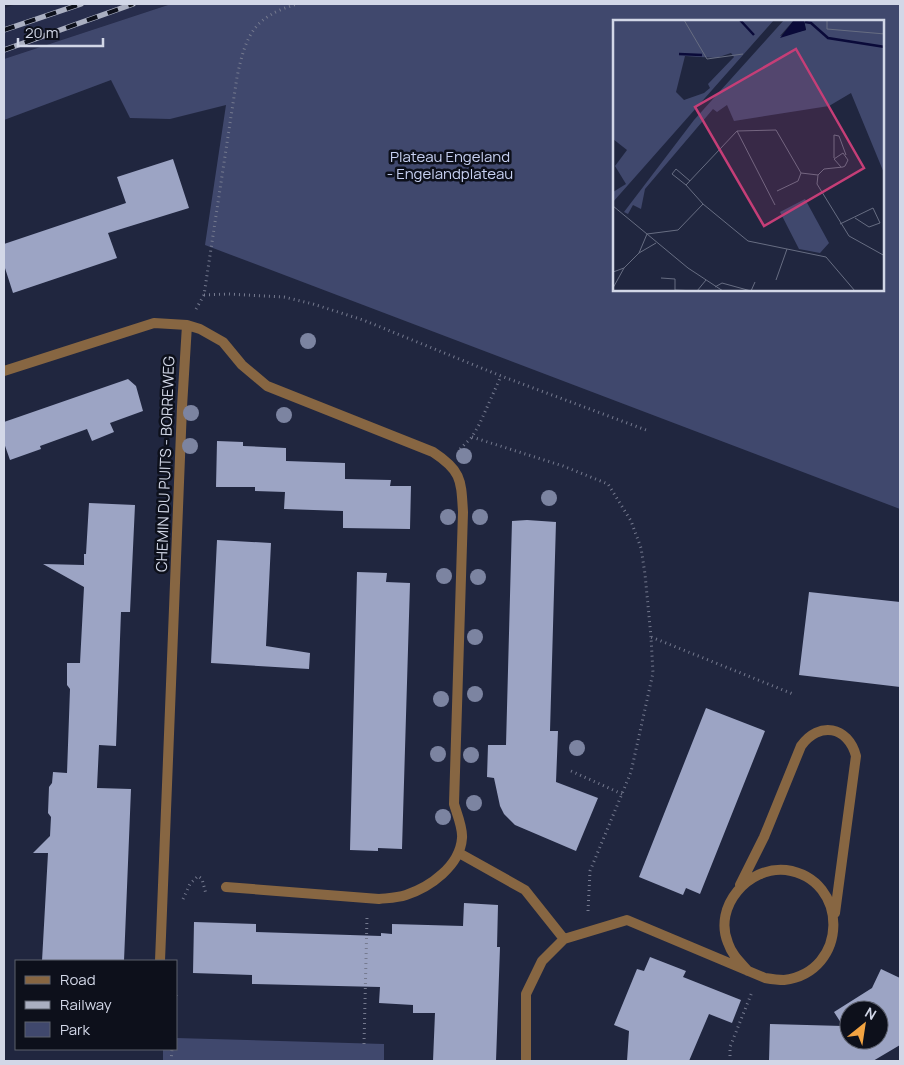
<svg xmlns="http://www.w3.org/2000/svg" width="904" height="1065" viewBox="0 0 904 1065" font-family="Manrope,sans-serif">
	<style>
		.built { fill: #272d4c }
		.green { fill: #40486d; fill-rule: evenodd }
		.building { fill: #9ca4c4; fill-rule: evenodd }
		.lines { fill: none; stroke-linecap: round; stroke-linejoin: round }
		.path { stroke: #757a8f; stroke-width: 3; stroke-dasharray: 1 4; stroke-linecap: butt }
		.minor { stroke: #876642; stroke-width: 10 }
		.rail-casing { stroke: #aaafc1; stroke-width: 5.5 }
		.rail { stroke: #0d101b; stroke-width: 4; stroke-dasharray: 11; stroke-linecap: butt }
		.tree { fill: #7c84a1 }
		.labels { text-anchor: middle; dominant-baseline: central; stroke-width: 5; stroke-linejoin: round; paint-order: stroke }
		.park-label { font-size: 15px; fill: #c7d0f1; stroke: #0d101b }
		.street-label { font-size: 15px; fill: #d2d7e7; stroke: #0d101b }
		.inset-river { fill: none; stroke: #0a0a39; stroke-width: 2.5 }
		.inset-road { fill: none; stroke: #676d82; stroke-width: 1 }
		.view { fill: #c53e77; fill-opacity: 0.15; stroke: #c53e77; stroke-width: 2.5 }
		.inset-edge { fill: none; stroke: #d2d7e7; stroke-width: 2.5 }
	</style>
	<rect width="100%" height="100%" fill="#20263f"/>
	<path class="built" d="M 17,4 L 171,4 L 4,59 L 4,8 Z"/>
	<path class="green" d="M 171,4 L 900,4 L 900,509 L 205,245 L 226,105 L 170,119 L 130,118 L 111,80 L 4,120 L 4,59 ZM 614,21 L 883,21 L 883,290 L 614,290 Z
		M 176,1038 L 384,1044 L 384,1061 L 163,1061 L 163,1049 L 176,1049 Z"/>
	<path class="building" d="M 173,159 L 189,208 L 108,233 L 117,258 L 13,293 L 4,265 L 4,244 L 126,203 L 117,177 Z
		M 128,379 L 136,386 L 143,411 L 110,423 L 114,432 L 92,441 L 87,429 L 40,446 L 41,449 L 10,460 L 4,443 L 4,422 Z
		M 217,441 L 243,442 L 243,446 L 286,448 L 286,461 L 345,463 L 345,479 L 391,480 L 390,486 L 411,486 L 410,529 L 343,528 L 343,511 L 284,509 L 285,492 L 255,491 L 255,487 L 216,487 Z
		M 89,503 L 135,505 L 130,612 L 121,612 L 116,746 L 99,745 L 97,788 L 131,789 L 124,961 L 42,961 L 48,853 L 33,853 L 50,836 L 51,817 L 48,813 L 49,787 L 52,783 L 53,772 L 67,773 L 70,689 L 67,685 L 67,663 L 80,663 L 84,587 L 43,564 L 84,565 L 84,554 L 86,554 Z
		M 527,520 L 556,522 L 550,731 L 558,731 L 556,782 L 598,798 L 576,851 L 515,825 L 504,814 L 500,806 L 494,778 L 487,777 L 488,745 L 506,745 L 512,521 Z
		M 217,540 L 271,543 L 266,646 L 310,653 L 309,669 L 211,663 Z
		M 357,572 L 387,573 L 386,582 L 410,583 L 402,849 L 378,848 L 378,851 L 350,850 Z
		M 809,592 L 900,602 L 900,687 L 799,675 Z
		M 706,708 L 765,731 L 700,894 L 686,888 L 683,895 L 639,877 Z
		M 464,903 L 498,905 L 497,947 L 500,947 L 496,1061 L 433,1061 L 435,1013 L 413,1013 L 413,1005 L 379,1003 L 380,987 L 252,984 L 252,975 L 193,973 L 194,922 L 256,924 L 256,932 L 381,936 L 381,933 L 392,934 L 392,924 L 463,926 Z
		M 650,957 L 686,971 L 683,977 L 741,1000 L 732,1023 L 709,1014 L 689,1061 L 627,1061 L 629,1031 L 614,1025 L 637,969 L 644,971 Z
		M 881,969 L 900,978 L 900,1045 L 873,1061 L 769,1061 L 770,1024 L 843,1026 L 834,1012 L 872,988 ZM 849,1010 L 879,1010 L 879,1040 L 849,1040 Z"/>
	<g class="lines">
		<path class="path" d="M 204,295 L 228,294 L 284,297 L 313,304 L 363,320 L 501,376 L 646,430
			M 196,309 L 204,295 L 237,77 C 246,35 253,17 297,4
			M 472,437 L 563,466 L 608,484 L 631,521 L 641,548 L 645,574 L 651,637
			M 460,449 L 472,437 L 480,423 L 501,376
			M 571,771 L 622,794
			M 183,899 L 190,884 L 198,876 L 202,879 L 206,894
			M 588,911 L 590,871 L 631,772 L 653,673 L 651,637 L 793,694
			M 176,995 L 176,996
			M 364,1044 L 367,917
			M 171,1061 L 172,1049
			M 730,1061 L 730,1047 L 752,992"/>
		<path class="minor" d="M 4,371 L 154,323 L 187,325 L 200,329 L 223,342 L 242,365 L 267,386 L 433,452 C 462,471 461,480 463,512 L 454,804 C 457,814 463,828 462,838 C 460,866 430,887 406,895 C 397,898 388,898 379,899 L 226,887
			M 459,853 L 525,890 L 564,939 L 542,961 L 526,994 L 526,1061
			M 740,885 L 764,837 L 801,746 C 819,721 848,726 856,756 L 835,913
			M 564,939 L 627,920 L 765,978 C 771,979 778,980 784,980 C 849,972 850,879 786,870 C 748,866 713,907 728,943 C 732,955 740,962 748,971
			M 160,961 L 182,407 L 187,325"/>
		<g class="rail-casing">
			<path id="rail" d="M 4,30 L 81,4
				M 4,50 L 133,4"/>
		</g>
		<use href="#rail" class="rail"/>
	</g>
	<g class="tree">
		<circle cx="308" cy="341" r="8"/>
		<circle cx="191" cy="413" r="8"/>
		<circle cx="284" cy="415" r="8"/>
		<circle cx="190" cy="446" r="8"/>
		<circle cx="464" cy="456" r="8"/>
		<circle cx="549" cy="498" r="8"/>
		<circle cx="448" cy="517" r="8"/>
		<circle cx="480" cy="517" r="8"/>
		<circle cx="444" cy="576" r="8"/>
		<circle cx="478" cy="577" r="8"/>
		<circle cx="475" cy="637" r="8"/>
		<circle cx="475" cy="694" r="8"/>
		<circle cx="441" cy="699" r="8"/>
		<circle cx="577" cy="748" r="8"/>
		<circle cx="438" cy="754" r="8"/>
		<circle cx="471" cy="755" r="8"/>
		<circle cx="474" cy="803" r="8"/>
		<circle cx="443" cy="817" r="8"/>
	</g>
	<g class="labels">
		<g class="park-label">
			<text x="450" y="156">Plateau Engeland<tspan x="450" dy="17">- Engelandplateau</tspan></text>
		</g>
		<g class="street-label">
			<text transform="translate(165 464) rotate(-88)">CHEMIN DU PUITS - BORREWEG</text>
		</g>
	</g>
	<g transform="translate(613 20)">
		<rect width="271" height="271" fill="#20263f"/>
		<path d="M 0,0 L 161,0 L 0,182 L 0,172 L 13,164 L 2,146 L 14,130 L 0,119 ZM 118,33 L 121,37 L 95,64 L 97,68 L 91,73 L 71,80 L 63,72 L 72,36 L 103,38 ZM 171,0 L 181,0 L 167,16 L 193,10 L 191,0 L 271,0 L 271,153 L 238,73 L 216,86 L 121,101 L 114,85 L 104,92 L 100,89 L 32,169 L 28,189 L 20,185 L 15,194 L 11,192 L 81,100 ZM 192,179 L 216,223 L 207,233 L 186,229 L 167,192 Z" fill="#40486d" fill-rule="evenodd"/>
		<path d="M 181,0 L 191,0 L 193,10 L 167,18 Z" fill="#0a0a39"/>
		<path class="inset-river" d="M 127,0 L 141,15M 192,2 L 198,3 L 215,18 L 272,27M 66,34 L 89,35"/>
		<path class="inset-road" d="M 71,0 L 94,39 L 130,34M 214,0 L 214,9 L 272,14M 124,111 L 162,185M 221,138 L 221,115 L 226,116 L 233,135M 188,153 L 205,155 L 204,164 L 236,216 L 272,236M 205,155 L 211,149 L 230,147 L 232,146 L 235,140 L 230,133 L 221,139 L 228,147M 73,165 L 59,154 L 63,149 L 77,161M 164,171 L 185,161 L 188,153M 90,184 L 73,165 L 124,111 L 163,110 L 188,153M 0,186 L 34,214 L 65,210 L 90,184 L 135,221 L 213,237 L 242,271M 227,204 L 260,188 L 267,203 L 256,207 L 242,198M 26,233 L 34,214 L 75,248 L 110,271M 0,252 L 11,248 L 26,233 L 43,223M 48,258 L 62,259 L 62,270 L 84,271 L 93,260M 163,260 L 174,229M 102,267 L 109,263 L 138,271 L 142,262M 0,268 L 11,248"/>
		<path class="view" d="M 183,29 L 251,148 L 151,206 L 82,87 Z"/>
		<rect width="271" height="271" class="inset-edge"/>
	</g>
	<rect width="904" height="1065" fill="none" stroke="#d2d7e7" stroke-width="10"/>
	<rect x="15" y="960" width="162" height="90" fill="#0d101b" stroke="#5c606d"/>
	<rect x="25" y="976" width="25" height="8" fill="#876642" stroke="#5c606d"/>
	<text x="60" y="985" font-size="15" fill="#d2d7e7">Road</text>
	<rect x="25" y="1001" width="25" height="8" fill="#aaafc1" stroke="#5c606d"/>
	<text x="60" y="1010" font-size="15" fill="#d2d7e7">Railway</text>
	<rect x="25" y="1022" width="25" height="15" fill="#40486d" stroke="#5c606d"/>
	<text x="60" y="1035" font-size="15" fill="#d2d7e7">Park</text>
	<g transform="translate(864 1025) rotate(30)"><circle r="24" fill="#0d101b" stroke="#5c606d"/>
	<path d="M0-4L9 19L0 12L-9 19Z" fill="#f3a442"/>
	<text y="-8" font-size="14" font-weight="bold" text-anchor="middle" fill="#d2d7e7">N</text>
	</g>
	<path d="M18 38v8h85v-8" fill="none" stroke="#d2d7e7" stroke-width="2.5"/>
	<text x="25" y="38" font-size="15" fill="#d2d7e7" stroke="#0d101b" stroke-width="4" paint-order="stroke">20 m</text>
</svg>
